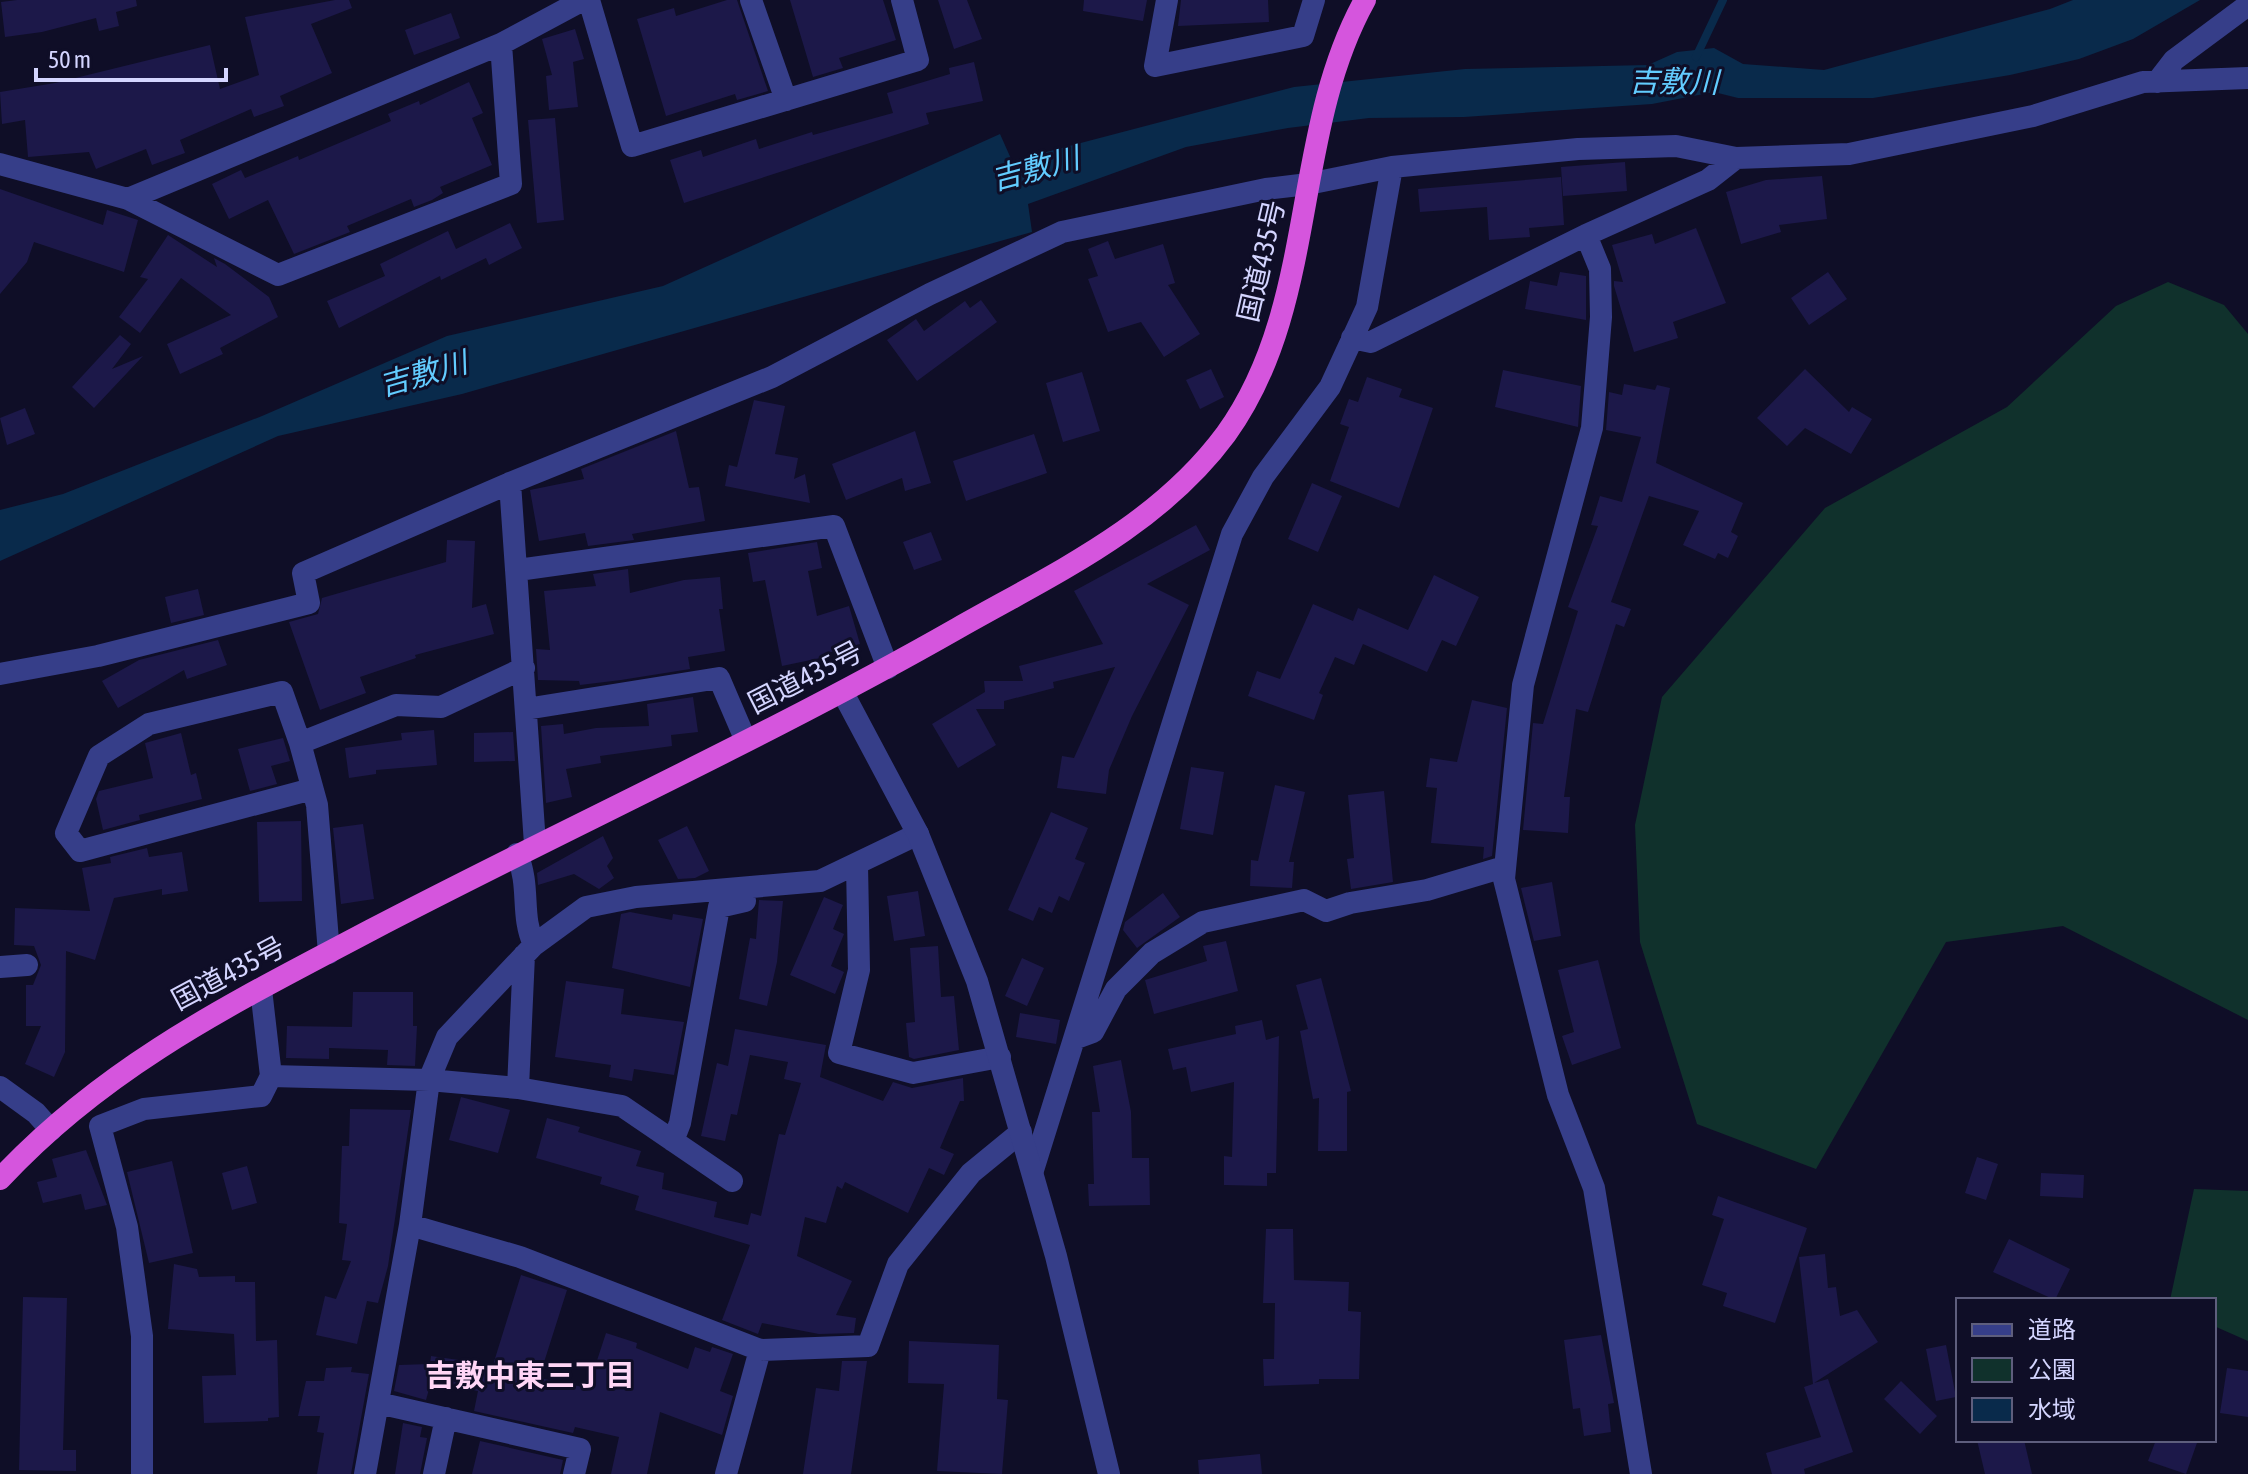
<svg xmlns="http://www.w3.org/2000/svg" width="2248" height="1474" viewBox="0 0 2248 1474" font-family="'Asap Condensed','Noto Sans JP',sans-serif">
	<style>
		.green { fill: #10312c }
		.water { fill: #092a4b }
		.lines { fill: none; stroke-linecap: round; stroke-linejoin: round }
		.stream { stroke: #092a4b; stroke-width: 8 }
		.building { fill: #1c1849 }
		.minor { stroke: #363e89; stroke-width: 22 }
		.tertiary { stroke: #363e89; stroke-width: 22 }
		.trunk { stroke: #d555dd; stroke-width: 22 }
		.labels { text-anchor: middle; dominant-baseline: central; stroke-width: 6; stroke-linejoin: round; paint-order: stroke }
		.street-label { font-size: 28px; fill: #d4d5ff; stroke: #0f0e27 }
		.water-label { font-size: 30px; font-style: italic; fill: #62ccff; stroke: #0f0e27 }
		.neighbourhood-label { font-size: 30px; font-weight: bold; fill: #ffd6f6; stroke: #0f0e27 }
	</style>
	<rect width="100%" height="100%" fill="#0f0e27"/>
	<path class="green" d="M 2168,282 L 2224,305 L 2248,334 L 2248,1020 L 2063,926 L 1946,942 L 1816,1169 L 1697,1124 L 1640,942 L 1635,825 L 1662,697 L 1825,508 L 2007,407 L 2116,306 Z
		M 2194,1189 L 2248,1191 L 2248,1341 L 2214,1326 L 2214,1300 L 2170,1300 Z"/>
	<path class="water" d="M 2073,0 L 2200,0 L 2133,39 L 2079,59 L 2010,75 L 1873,98 L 1738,98 L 1714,92 L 1652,104 L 1464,117 L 1369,118 L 1288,128 L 1186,147 L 1028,204 L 1032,232 L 462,394 L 278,436 L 0,561 L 0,510 L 63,494 L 262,416 L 447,336 L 663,286 L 1000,134 L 1012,161 L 1294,87 L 1465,69 L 1648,65 L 1677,52 L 1714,48 L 1743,64 L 1824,70 L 2050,9 Z"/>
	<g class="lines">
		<path class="stream" d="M 1696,57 L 1723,0"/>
	</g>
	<path class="building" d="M 17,0 L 136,0 L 137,6 L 116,12 L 119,26 L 99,31 L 96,18 L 42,32 L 5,37 L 1,2 Z
		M 335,0 L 349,0 L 352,8 L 311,24 L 332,73 L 280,96 L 284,106 L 254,117 L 251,109 L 180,140 L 185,153 L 152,165 L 146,149 L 96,169 L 89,152 L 28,157 L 25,120 L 2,124 L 0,92 L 55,83 L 210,45 L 220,89 L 259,75 L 245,17 Z
		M 727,0 L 737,0 L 768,91 L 737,100 L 735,94 L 666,116 L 637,19 L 674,8 L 676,16 Z
		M 790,0 L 883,0 L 896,40 L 839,58 L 843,68 L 813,77 Z
		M 938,0 L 967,0 L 982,39 L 954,49 Z
		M 1084,0 L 1147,0 L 1143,21 L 1083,11 Z
		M 1181,0 L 1268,0 L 1269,22 L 1178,26 Z
		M 451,13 L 460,38 L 414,55 L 405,30 Z
		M 575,29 L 584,59 L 573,62 L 578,107 L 549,110 L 546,76 L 552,75 L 542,39 Z
		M 974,62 L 983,101 L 926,113 L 929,124 L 684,203 L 670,160 L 701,150 L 703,157 L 756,139 L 759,149 L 812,132 L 813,135 L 893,113 L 887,93 L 950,74 L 949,68 Z
		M 469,82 L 483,113 L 472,118 L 492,165 L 440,187 L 443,193 L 432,200 L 414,207 L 411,199 L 347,226 L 350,232 L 294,254 L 268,200 L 229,219 L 212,184 L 241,170 L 245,178 L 298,156 L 299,160 L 391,121 L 388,114 L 419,101 L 420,105 Z
		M 555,118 L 564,220 L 537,223 L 528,120 Z
		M 1625,162 L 1627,191 L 1563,196 L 1561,167 Z
		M 1822,176 L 1827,219 L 1779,225 L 1781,232 L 1741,244 L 1726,192 L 1766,180 Z
		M 1561,177 L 1564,225 L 1529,228 L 1530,237 L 1489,240 L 1487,207 L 1420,212 L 1418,189 Z
		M 0,189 L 103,225 L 107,210 L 138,220 L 124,272 L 34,242 L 27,262 L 0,294 Z
		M 510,223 L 522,248 L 489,265 L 486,258 L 441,280 L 440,276 L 339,328 L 327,301 L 385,276 L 380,264 L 448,231 L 456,249 Z
		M 1696,228 L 1726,303 L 1673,322 L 1678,338 L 1634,352 L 1614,286 L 1614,281 L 1623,282 L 1612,245 L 1652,234 L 1655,244 Z
		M 168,235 L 217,267 L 214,258 L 225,264 L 269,297 L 278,317 L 220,348 L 223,354 L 180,374 L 167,344 L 231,315 L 181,278 L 140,333 L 119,317 L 148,279 L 140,277 Z
		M 1108,241 L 1115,259 L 1163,244 L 1175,283 L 1168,285 L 1200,334 L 1164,357 L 1141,322 L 1108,332 L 1088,279 L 1098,276 L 1088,249 Z
		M 1560,272 L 1586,276 L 1586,320 L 1525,309 L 1530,281 L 1557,286 Z
		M 1828,272 L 1847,299 L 1809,325 L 1791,298 Z
		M 981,300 L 997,322 L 917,381 L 887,340 L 916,319 L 924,331 L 965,301 L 970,308 Z
		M 120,335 L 131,344 L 112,369 L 143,356 L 94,408 L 72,387 Z
		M 1211,369 L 1224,397 L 1200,409 L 1186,380 Z
		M 1805,369 L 1849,412 L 1852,407 L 1872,419 L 1851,454 L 1805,428 L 1787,446 L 1757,418 Z
		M 1503,370 L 1581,386 L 1578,427 L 1495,407 Z
		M 1082,372 L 1100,431 L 1063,442 L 1046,383 Z
		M 1367,377 L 1402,389 L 1399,397 L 1433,408 L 1399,508 L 1330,481 L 1349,427 L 1340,424 L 1349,399 L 1358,402 Z
		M 1624,384 L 1655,390 L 1657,385 L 1670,388 L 1656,463 L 1743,503 L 1731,532 L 1738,536 L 1728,558 L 1718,553 L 1715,559 L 1683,545 L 1699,511 L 1649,496 L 1611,602 L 1631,609 L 1624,627 L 1616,624 L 1588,712 L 1576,709 L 1564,797 L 1570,797 L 1568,833 L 1523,830 L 1533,723 L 1543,724 L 1578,611 L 1568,607 L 1598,526 L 1591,525 L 1600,496 L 1622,502 L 1641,437 L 1606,430 L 1609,392 L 1622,395 Z
		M 754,400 L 785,406 L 775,454 L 798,458 L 794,479 L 805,474 L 810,503 L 725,486 L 729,465 L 737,467 Z
		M 25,408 L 35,434 L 7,445 L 0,418 Z
		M 676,431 L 689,488 L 699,487 L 705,521 L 632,534 L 634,540 L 588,546 L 585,533 L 539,541 L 530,490 L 584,479 L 581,469 Z
		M 915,431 L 931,483 L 905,491 L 902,478 L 846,500 L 832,464 Z
		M 1034,434 L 1047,473 L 966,501 L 953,461 Z
		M 1312,483 L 1342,496 L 1318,552 L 1288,539 Z
		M 1196,525 L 1210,550 L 1147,584 L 1189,605 L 1132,716 L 1109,770 L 1106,794 L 1057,788 L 1062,756 L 1074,758 L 1115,667 L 1053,682 L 1054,688 L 1004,701 L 1004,709 L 976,709 L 996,745 L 958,768 L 932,724 L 985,692 L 984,681 L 1023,681 L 1019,666 L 1103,644 L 1074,591 Z
		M 931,532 L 942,560 L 914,570 L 903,542 Z
		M 447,540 L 475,541 L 472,608 L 486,604 L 494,634 L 415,655 L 416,658 L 360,677 L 366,693 L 320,710 L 289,622 L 318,614 L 322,598 L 446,562 Z
		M 817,542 L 822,568 L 808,571 L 817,616 L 849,606 L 860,644 L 824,654 L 825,657 L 782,666 L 765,580 L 753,582 L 748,553 Z
		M 628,569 L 630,593 L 684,580 L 720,577 L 723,609 L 719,609 L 725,651 L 688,657 L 690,669 L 621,680 L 580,685 L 579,681 L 538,680 L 536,649 L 550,650 L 544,591 L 596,586 L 593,574 Z
		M 1434,575 L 1479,597 L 1456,646 L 1442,640 L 1427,672 L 1363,644 L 1354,665 L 1335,657 L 1319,693 L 1323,695 L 1314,720 L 1248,696 L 1257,671 L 1280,679 L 1313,604 L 1353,621 L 1358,608 L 1408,630 Z
		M 198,589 L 204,615 L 171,623 L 165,597 Z
		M 218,640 L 227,665 L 187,679 L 184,670 L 118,708 L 102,681 L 139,660 Z
		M 693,697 L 698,732 L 671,735 L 672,746 L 600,756 L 601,763 L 566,769 L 572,797 L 546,803 L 541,726 L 563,724 L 564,734 L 596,728 L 649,726 L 647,704 Z
		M 1472,700 L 1507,708 L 1492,856 L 1483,859 L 1484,847 L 1431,843 L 1437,788 L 1426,787 L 1430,758 L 1457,762 Z
		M 434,730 L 437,765 L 376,770 L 376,774 L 349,778 L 345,748 L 402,740 L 401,733 Z
		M 513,732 L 515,761 L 474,762 L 474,733 Z
		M 181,733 L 191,775 L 196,773 L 202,799 L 139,815 L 140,820 L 103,830 L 96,799 L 99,791 L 153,778 L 145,743 Z
		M 283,738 L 290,761 L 271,766 L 277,784 L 250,791 L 238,749 Z
		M 1191,767 L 1224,772 L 1213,835 L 1180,829 Z
		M 1275,785 L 1305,792 L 1289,862 L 1294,862 L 1292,888 L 1250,886 L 1251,860 L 1258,861 Z
		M 1384,791 L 1393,882 L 1351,889 L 1347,859 L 1354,858 L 1348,795 Z
		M 1051,812 L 1088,828 L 1075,859 L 1085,863 L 1069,901 L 1059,896 L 1052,913 L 1039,907 L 1033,921 L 1008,910 Z
		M 301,821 L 302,901 L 259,902 L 257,822 Z
		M 363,824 L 374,899 L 341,904 L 333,828 Z
		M 687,826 L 709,871 L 695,878 L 678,879 L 658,840 Z
		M 603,836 L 613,858 L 607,866 L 614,878 L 599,889 L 574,874 L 538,885 L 537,873 Z
		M 147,848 L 149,857 L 182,852 L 188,891 L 162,895 L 162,889 L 114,898 L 95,960 L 66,951 L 65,1052 L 54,1077 L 25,1064 L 41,1026 L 26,1026 L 26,985 L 33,985 L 41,965 L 34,946 L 14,945 L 15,908 L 90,911 L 82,868 L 111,863 L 110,857 Z
		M 1552,882 L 1561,936 L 1534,941 L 1521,888 Z
		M 918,891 L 925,936 L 894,941 L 887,896 Z
		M 1163,893 L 1180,917 L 1137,948 L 1123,930 L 1125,922 Z
		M 824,897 L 843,905 L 833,929 L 844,934 L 831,966 L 844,972 L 835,994 L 790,975 Z
		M 759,900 L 783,901 L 777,962 L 767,1006 L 739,999 L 750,938 L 756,939 Z
		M 630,912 L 672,920 L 673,914 L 703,919 L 690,987 L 612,968 L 621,914 Z
		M 1226,941 L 1238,991 L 1154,1014 L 1145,980 L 1207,961 L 1203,946 Z
		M 938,946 L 941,997 L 954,996 L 959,1050 L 914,1059 L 909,1057 L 906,1023 L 915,1022 L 910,948 Z
		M 1022,958 L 1044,968 L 1027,1006 L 1005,996 Z
		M 1598,960 L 1621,1048 L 1572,1065 L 1562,1036 L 1574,1032 L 1558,970 Z
		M 1321,978 L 1351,1091 L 1347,1092 L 1347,1151 L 1318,1151 L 1319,1098 L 1313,1099 L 1300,1031 L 1308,1029 L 1296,985 Z
		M 566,981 L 624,989 L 621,1014 L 684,1022 L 674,1075 L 634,1069 L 632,1081 L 609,1077 L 611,1065 L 555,1057 Z
		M 353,992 L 413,992 L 413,1026 L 417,1026 L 415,1066 L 387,1065 L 388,1050 L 329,1048 L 329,1059 L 286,1058 L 287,1026 L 352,1027 Z
		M 1020,1013 L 1060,1020 L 1056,1044 L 1016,1037 Z
		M 1262,1020 L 1266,1040 L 1279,1036 L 1276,1173 L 1267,1173 L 1267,1186 L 1224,1185 L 1224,1156 L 1232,1157 L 1234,1082 L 1191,1092 L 1186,1067 L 1173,1070 L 1168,1049 L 1236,1034 L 1235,1026 Z
		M 735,1029 L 826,1045 L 820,1077 L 883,1101 L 893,1082 L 912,1088 L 963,1078 L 964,1101 L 960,1101 L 940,1148 L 954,1154 L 944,1175 L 929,1168 L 908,1213 L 845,1182 L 842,1189 L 837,1186 L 826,1223 L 805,1217 L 797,1256 L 852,1281 L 836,1315 L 856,1318 L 854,1333 L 819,1334 L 762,1323 L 758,1334 L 722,1320 L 750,1245 L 635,1210 L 639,1196 L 600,1184 L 602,1177 L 536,1158 L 547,1118 L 580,1127 L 578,1132 L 641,1151 L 636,1166 L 664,1173 L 662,1189 L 717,1202 L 714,1217 L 748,1225 L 751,1213 L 761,1216 L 779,1134 L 785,1135 L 801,1083 L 784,1079 L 788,1062 L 750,1055 L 737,1115 L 731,1114 L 725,1141 L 701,1136 L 717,1063 L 728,1066 Z
		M 1121,1060 L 1131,1112 L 1132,1158 L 1149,1158 L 1150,1205 L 1089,1206 L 1088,1184 L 1094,1184 L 1092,1112 L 1100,1112 L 1093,1066 Z
		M 461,1097 L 510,1110 L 498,1153 L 449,1140 Z
		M 350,1109 L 411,1110 L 388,1266 L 378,1303 L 367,1301 L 357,1344 L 316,1335 L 325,1296 L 336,1299 L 351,1261 L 342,1260 L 347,1224 L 339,1223 L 342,1146 L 349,1146 Z
		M 86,1150 L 107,1205 L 85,1210 L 81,1194 L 43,1203 L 37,1182 L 57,1177 L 52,1159 Z
		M 1977,1157 L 1998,1164 L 1986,1200 L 1965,1193 Z
		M 172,1161 L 193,1253 L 149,1263 L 127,1172 Z
		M 247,1166 L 257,1203 L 232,1210 L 222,1173 Z
		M 2041,1173 L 2084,1175 L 2083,1198 L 2040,1196 Z
		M 1718,1196 L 1807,1228 L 1775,1323 L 1723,1306 L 1727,1293 L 1702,1285 L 1724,1219 L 1712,1215 Z
		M 1266,1229 L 1293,1229 L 1294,1280 L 1349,1282 L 1348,1311 L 1361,1312 L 1359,1379 L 1319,1379 L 1319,1384 L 1264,1386 L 1263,1359 L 1274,1359 L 1275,1303 L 1263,1303 Z
		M 2009,1239 L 2070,1269 L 2055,1300 L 1993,1272 Z
		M 1825,1254 L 1828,1288 L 1836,1287 L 1840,1316 L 1857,1310 L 1878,1342 L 1814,1383 L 1828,1379 L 1853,1452 L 1804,1469 L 1805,1474 L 1772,1474 L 1766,1453 L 1821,1437 L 1804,1387 L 1813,1384 L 1799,1257 Z
		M 174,1264 L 197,1269 L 199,1277 L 235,1276 L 235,1282 L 255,1282 L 256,1341 L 277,1340 L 279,1417 L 268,1418 L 268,1421 L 204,1423 L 202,1376 L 236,1375 L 234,1334 L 168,1329 Z
		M 521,1275 L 567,1290 L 539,1378 L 588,1388 L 606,1333 L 637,1343 L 636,1348 L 688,1369 L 695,1347 L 710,1352 L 712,1347 L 733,1354 L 720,1391 L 733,1396 L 722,1435 L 660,1412 L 647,1474 L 611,1474 L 619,1437 L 575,1427 L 573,1433 L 474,1411 L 478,1391 L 431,1382 L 426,1400 L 394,1391 L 399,1365 L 430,1364 L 431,1356 L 493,1365 Z
		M 23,1297 L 67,1298 L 63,1450 L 76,1450 L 76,1471 L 19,1470 Z
		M 1601,1335 L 1614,1403 L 1608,1404 L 1611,1432 L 1584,1436 L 1580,1408 L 1573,1409 L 1564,1340 Z
		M 909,1341 L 999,1345 L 997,1399 L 1008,1400 L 1002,1474 L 937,1471 L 944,1384 L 908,1383 Z
		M 1946,1345 L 1956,1397 L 1936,1401 L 1926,1349 Z
		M 842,1361 L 867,1361 L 851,1474 L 803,1474 L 816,1388 L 839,1391 Z
		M 352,1367 L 351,1372 L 369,1374 L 351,1474 L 317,1474 L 324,1433 L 317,1432 L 320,1416 L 298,1416 L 306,1381 L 324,1381 L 326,1368 Z
		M 2227,1368 L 2248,1371 L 2248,1417 L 2220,1413 Z
		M 1901,1381 L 1937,1416 L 1920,1434 L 1884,1399 Z
		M 403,1423 L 422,1427 L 420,1437 L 427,1438 L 420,1474 L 395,1474 Z
		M 1977,1440 L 2024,1440 L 2032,1474 L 1985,1474 Z
		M 2156,1440 L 2198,1440 L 2186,1474 L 2148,1461 Z
		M 480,1441 L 563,1460 L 560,1474 L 472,1474 Z
		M 1260,1454 L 1262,1474 L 1199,1474 L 1198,1460 Z"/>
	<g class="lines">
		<path class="minor" d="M 589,0 L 632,146 L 918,60 L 902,0
			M 751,0 L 786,100
			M 1167,0 L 1155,66 L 1303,36 L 1314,0
			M 501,44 L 583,0
			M 2157,82 L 2174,60 L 2248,5
			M 0,164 L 128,199 L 278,275 L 511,184 L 501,44 L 128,199
			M 1586,235 L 1600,269 L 1601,317 L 1592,428 L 1523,685 L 1504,879 L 1558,1095 L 1594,1188 L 1641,1474
			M 1352,338 L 1371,342 L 1586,235 L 1708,180 L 1736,158
			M 510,483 L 535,844
			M 518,570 L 834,526 L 888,668
			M 0,674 L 98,656 L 309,603 L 303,573 L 510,483 L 772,377 L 930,294 L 1062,232 L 1266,189 L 1308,184 L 1392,167 L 1578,149 L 1676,146 L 1736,158 L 1849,154 L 2033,116 L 2143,82 L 2248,78
			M 526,709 L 719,678 L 746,741
			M 300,743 L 282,692 L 149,724 L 99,756 L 66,833 L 80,851 L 312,789
			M 517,854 C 531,888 520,914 534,945
			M 857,865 L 859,970 L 839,1053 L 913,1073 L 1000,1057
			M 329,953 L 317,805 L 300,743 L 396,705 L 441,707 L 524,668
			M 0,967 L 27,965
			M 261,989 L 271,1076 L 429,1080 L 518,1088 L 622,1106 L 732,1181
			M 1074,1039 L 1093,1032 L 1116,989 L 1152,953 L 1203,922 L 1304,900 L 1326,911 L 1350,903 L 1427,890 L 1504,867
			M 0,1087 L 36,1113 L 51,1130
			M 518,1088 L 524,955
			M 673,1141 L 680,1123 L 719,907 L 745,901
			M 1033,1170 L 1232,534 L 1263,477 L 1330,387 L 1367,307 L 1392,167
			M 410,1225 L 520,1257 L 760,1350 L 868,1346 L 898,1264 L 971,1173 L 1021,1132
			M 378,1403 L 580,1449 L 574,1474
			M 142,1474 L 142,1336 L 127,1227 L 100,1126 L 144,1109 L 261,1096 L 271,1076
			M 365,1474 L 410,1225 L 429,1080 L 447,1037 L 534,945 L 586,907 L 636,897 L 820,881 L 918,834
			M 434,1474 L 446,1418
			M 726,1474 L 760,1350"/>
		<path class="tertiary" d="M 843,693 L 918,834 L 977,981 L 1056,1256 L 1109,1474"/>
		<path class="trunk" d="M 0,1179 C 107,1064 235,1002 371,930 C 566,828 767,737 958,628 C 1055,573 1158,526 1226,434 C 1319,305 1290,135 1365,0"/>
	</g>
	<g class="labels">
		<g class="street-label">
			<text transform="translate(1261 261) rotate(-77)">国道435号</text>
			<text transform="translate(805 677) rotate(-27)">国道435号</text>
			<text transform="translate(228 973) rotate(-28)">国道435号</text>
		</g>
		<g class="water-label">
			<text transform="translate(1674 81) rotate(1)">吉敷川</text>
			<text transform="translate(1035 168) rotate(-15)">吉敷川</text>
			<text transform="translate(423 373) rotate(-16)">吉敷川</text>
		</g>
		<g class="neighbourhood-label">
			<text x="530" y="1375">吉敷中東三丁目</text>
		</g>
	</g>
	<rect x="1956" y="1298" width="260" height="144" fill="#0f0e27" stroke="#5e5e7d" stroke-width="2"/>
	<rect x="1972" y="1324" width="40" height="12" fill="#363e89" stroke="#5e5e7d" stroke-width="2"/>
	<text x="2028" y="1338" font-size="24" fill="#d4d5ff">道路</text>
	<rect x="1972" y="1358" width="40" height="24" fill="#10312c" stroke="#5e5e7d" stroke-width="2"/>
	<text x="2028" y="1378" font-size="24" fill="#d4d5ff">公園</text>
	<rect x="1972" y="1398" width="40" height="24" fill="#092a4b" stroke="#5e5e7d" stroke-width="2"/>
	<text x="2028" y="1418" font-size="24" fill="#d4d5ff">水域</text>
	<path d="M36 68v12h190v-12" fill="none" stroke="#d4d5ff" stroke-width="4"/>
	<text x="48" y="68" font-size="24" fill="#d4d5ff" stroke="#0f0e27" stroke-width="6" paint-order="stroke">50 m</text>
</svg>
